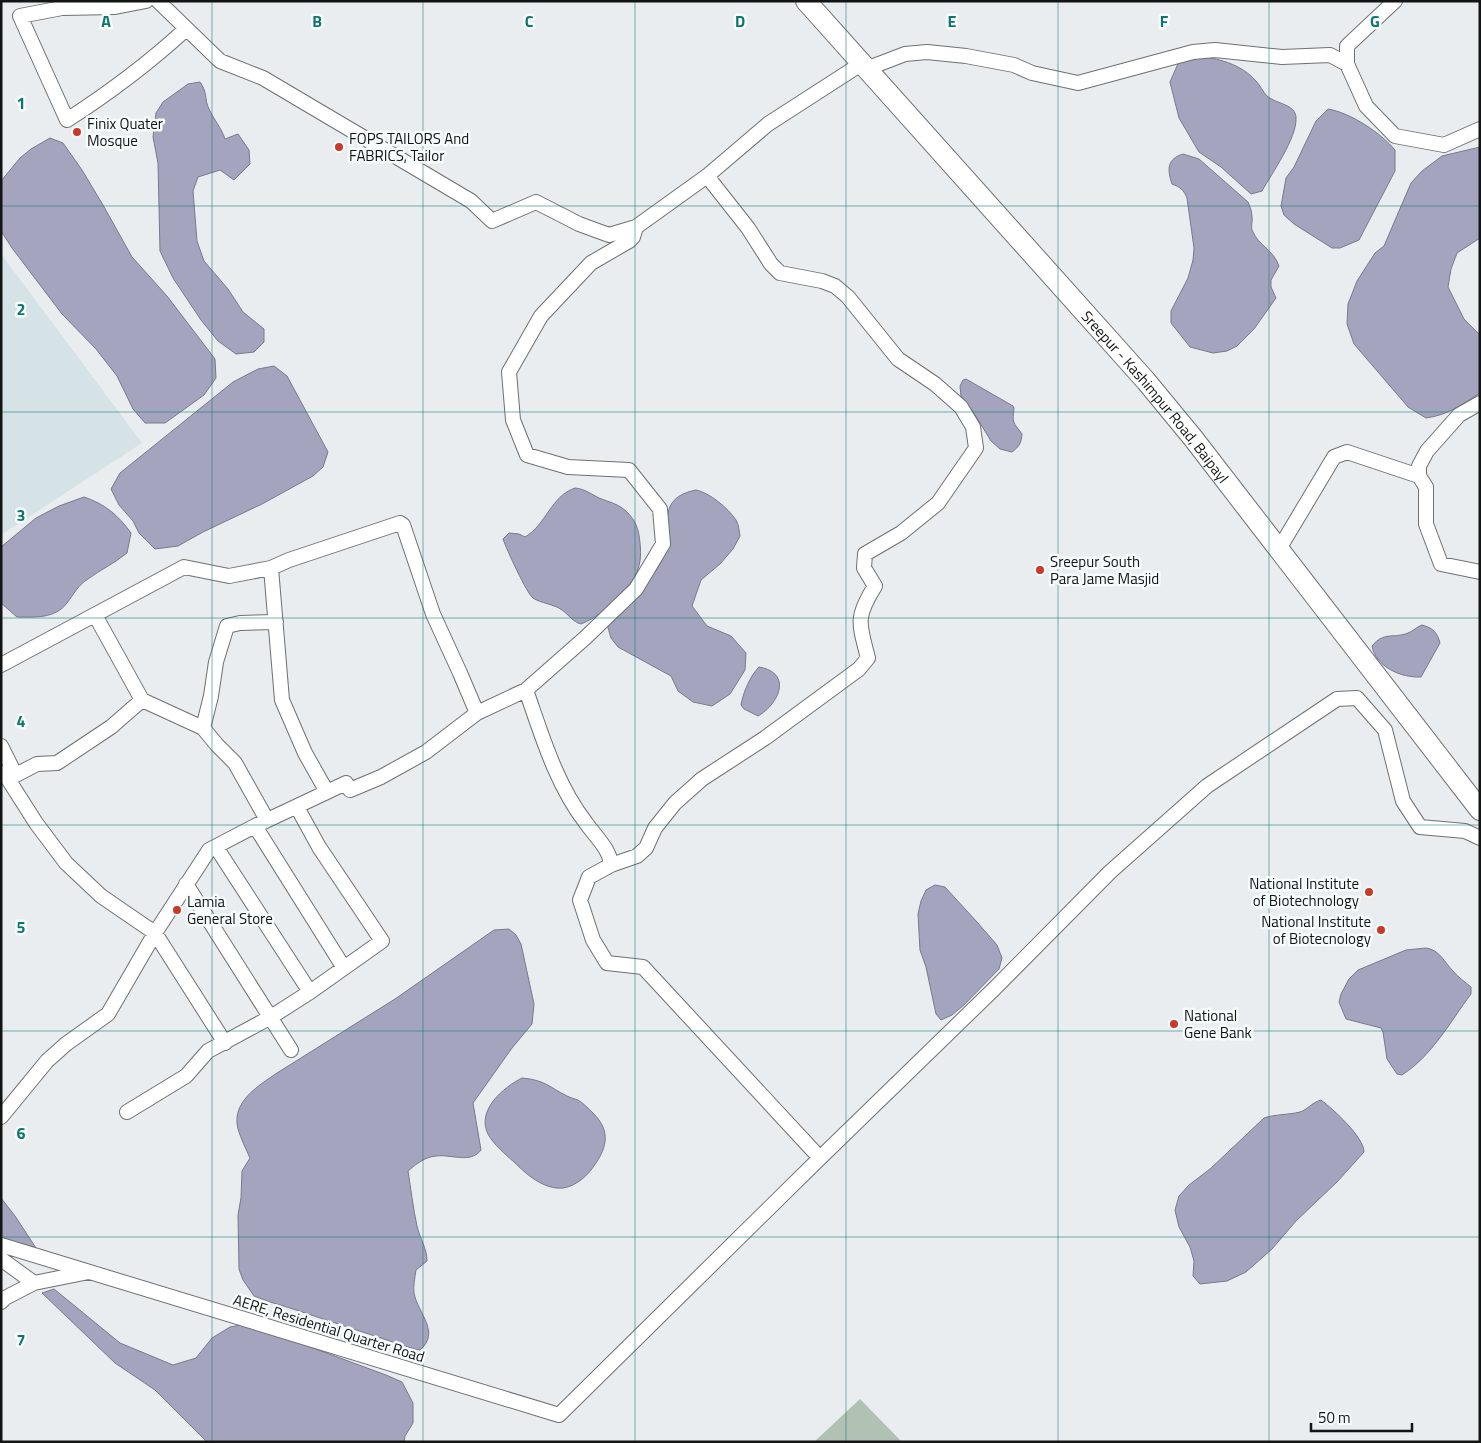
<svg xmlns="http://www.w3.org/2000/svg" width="1481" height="1443" viewBox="0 0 1481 1443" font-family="'Titillium Web',sans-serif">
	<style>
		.built { fill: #d5e2e6 }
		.green { fill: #b1c1b3 }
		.water { fill: #a5a4bf; stroke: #79798c }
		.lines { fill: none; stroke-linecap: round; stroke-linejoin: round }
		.street-casing { stroke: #6d7172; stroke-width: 16 }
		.secondary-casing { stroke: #6d7172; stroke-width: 22 }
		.street { stroke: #fff; stroke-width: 14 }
		.secondary { stroke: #fff; stroke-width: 20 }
		.grid { fill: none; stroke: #0f766e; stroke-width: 1; stroke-opacity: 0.55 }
		.poi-dot { fill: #c63a27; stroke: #f6fbfc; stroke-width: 2 }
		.labels { text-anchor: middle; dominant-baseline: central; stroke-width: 5; stroke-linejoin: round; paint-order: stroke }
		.poi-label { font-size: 15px; fill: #131515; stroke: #f6fbfc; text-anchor: start }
		.street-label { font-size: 15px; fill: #131515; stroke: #f6fbfc }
		.grid-label { font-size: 16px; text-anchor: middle; font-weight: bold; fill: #0f766e; stroke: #f6fbfc; stroke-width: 5; stroke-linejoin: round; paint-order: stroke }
	</style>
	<rect width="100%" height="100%" fill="#e9edef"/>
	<path class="built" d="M 1,254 L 142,443 L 1,535 Z"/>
	<path class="green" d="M 860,1399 L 902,1442 L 814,1442 Z"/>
	<path class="water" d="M 1196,56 C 1218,58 1241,64 1256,81 C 1260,85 1263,92 1267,96 C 1276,104 1296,104 1296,118 C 1297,138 1272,173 1262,191 L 1251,194 L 1221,167 L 1199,152 L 1179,118 L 1170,82 L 1180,59 Z
		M 200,82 C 208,93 204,99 209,109 C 214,120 221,127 225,139 L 238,134 L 249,150 L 250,164 L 234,180 L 220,170 L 198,177 L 193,191 L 197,241 L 204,261 L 228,289 L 243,312 L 264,329 L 264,342 L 254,352 L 236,354 L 218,341 L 201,320 L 173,278 L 160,251 L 158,163 L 153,137 L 156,113 L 163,102 L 188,84 Z
		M 1328,109 C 1351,113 1381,133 1395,150 L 1395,171 L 1359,240 L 1340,248 L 1332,248 L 1294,224 L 1284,215 L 1281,206 L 1286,178 L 1294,167 L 1316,121 Z
		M 50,138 L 63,143 L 82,170 L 103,205 L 132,257 L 167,296 L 215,359 L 216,378 L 204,395 L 165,423 L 145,423 L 133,409 L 117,376 L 96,349 L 62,314 L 12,248 L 1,231 L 1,181 L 20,158 L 31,149 Z
		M 1480,147 L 1480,238 L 1457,253 L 1451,269 L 1448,287 L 1464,319 L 1480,335 L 1480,393 C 1461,405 1448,415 1426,418 L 1408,407 L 1354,344 L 1347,324 L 1348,304 L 1357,281 L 1375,253 L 1384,246 L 1411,183 L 1422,171 L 1442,156 Z
		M 1183,154 L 1199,159 L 1248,202 C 1250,207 1252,211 1252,217 C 1253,222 1250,227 1253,232 C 1259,246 1273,249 1279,266 L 1271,280 L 1271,287 L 1276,298 L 1254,329 L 1237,346 L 1227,351 L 1213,353 L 1190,347 L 1171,323 L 1171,311 L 1188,278 L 1193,260 L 1194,248 L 1187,198 C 1184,190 1180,187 1172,184 C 1167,169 1167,159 1183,154 Z
		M 274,366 L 287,376 L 328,452 L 323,467 L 313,476 L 262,504 L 203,532 L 178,546 L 155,549 L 139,533 L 133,521 L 119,505 L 111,489 L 120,473 L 233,382 L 258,369 Z
		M 966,379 L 1013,406 L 1014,408 C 1012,423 1013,422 1022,434 C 1021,443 1020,446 1012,452 L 1000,449 L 991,441 L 972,410 L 961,396 L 960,386 L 963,380 Z
		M 575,488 C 585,489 591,494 599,498 C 609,502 619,504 627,512 C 636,521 639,530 640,543 C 643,570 634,581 615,599 C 605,610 596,618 581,624 C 573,622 569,615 562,610 C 554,604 540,603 533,598 C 527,594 506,548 503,539 L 509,533 L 519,534 L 525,537 C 546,525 551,496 575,488 Z
		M 696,490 C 710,493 728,508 736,520 C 739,525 739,531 740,536 L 733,549 L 720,564 L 701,580 L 692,606 L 707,626 L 731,636 L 746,653 L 745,670 L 730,694 L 712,706 L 693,702 L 678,691 L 671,676 L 618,647 L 611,638 L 607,624 C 624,606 643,589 657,569 C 659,565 663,560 664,555 C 672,527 655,498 696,490 Z
		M 84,497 C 105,504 118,515 131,533 L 127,553 C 115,563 100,570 88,579 C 78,585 74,594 67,603 C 55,619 35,617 17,617 L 1,603 L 1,547 L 36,518 L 59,506 Z
		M 1422,625 C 1433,628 1437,632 1440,643 L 1421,677 C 1401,678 1376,667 1372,646 C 1384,631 1393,639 1408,633 C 1414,631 1416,627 1422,625 Z
		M 759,667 C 793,673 779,704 758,716 L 744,709 L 741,705 C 743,693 750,676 759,667 Z
		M 935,885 L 945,887 L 977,922 L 997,945 L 1002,958 L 999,969 L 964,1005 L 952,1015 L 941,1020 L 936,1014 L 926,967 L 920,950 L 918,914 L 921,901 L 926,890 Z
		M 509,929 L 516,935 L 521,944 L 534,1004 L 532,1024 L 512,1048 L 473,1103 L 481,1150 C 471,1164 451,1154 436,1156 C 425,1157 416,1164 408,1171 C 411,1189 413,1208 417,1226 C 420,1239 427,1248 427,1261 L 416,1270 C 415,1277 413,1286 414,1293 C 418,1314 441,1332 420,1350 L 411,1348 L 290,1308 L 270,1302 L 254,1296 L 243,1280 L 239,1269 L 238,1215 L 241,1198 L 242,1171 L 250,1158 C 246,1149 241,1139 238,1129 C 231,1102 258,1086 277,1073 L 395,999 L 494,930 Z
		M 1426,948 C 1440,950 1444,962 1453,971 C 1458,977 1465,982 1471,987 L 1471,994 C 1450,1022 1432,1056 1402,1075 L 1397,1074 L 1387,1059 L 1383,1032 L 1381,1028 L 1346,1019 L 1339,1002 L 1341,994 L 1349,979 L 1358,970 L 1406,950 Z
		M 522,1078 C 545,1080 549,1087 567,1096 C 571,1098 575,1099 578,1100 C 583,1103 588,1108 593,1113 C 612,1132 607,1149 591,1170 C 585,1178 573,1187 563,1188 C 544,1190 526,1174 514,1162 C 505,1154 494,1145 488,1134 C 476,1110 504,1087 522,1078 Z
		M 1321,1100 C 1333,1109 1364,1137 1364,1152 L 1337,1182 L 1296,1221 L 1272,1249 L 1246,1272 L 1227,1281 L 1200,1284 L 1193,1276 L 1194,1261 L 1190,1247 L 1179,1227 L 1175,1210 L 1179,1196 L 1189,1185 L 1210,1169 L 1264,1118 C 1276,1114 1288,1115 1300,1112 C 1307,1110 1311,1103 1321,1100 Z
		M 1,1198 L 15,1216 L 36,1248 L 1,1238 Z
		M 54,1289 L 120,1343 L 173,1365 L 196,1358 L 212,1338 L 230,1327 L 241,1325 L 286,1338 L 386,1375 L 402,1382 L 413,1403 L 413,1423 L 405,1436 L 404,1442 L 207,1442 L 155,1390 L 115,1363 L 42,1293 Z"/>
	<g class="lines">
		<g class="street-casing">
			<path id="street" d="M 146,1 L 115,7 L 62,8 L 20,16 L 67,120 C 109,93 149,63 186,29
				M 158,1 L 220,61 L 263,78 L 471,201 L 492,221 L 536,202 L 579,224 L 609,235 L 636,227 L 707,176 L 768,124 L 861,64
				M 1395,1 L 1347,46 L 1347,64 L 1366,106 L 1395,136 L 1444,145 L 1480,129
				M 866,69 L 905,54 L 927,52 L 966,56 L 1014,65 L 1032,73 L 1078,83 L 1193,52 L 1215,50 L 1282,57 L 1330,55 L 1347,64
				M 1419,476 L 1426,487 L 1426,524 L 1441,564 L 1480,572
				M 1279,549 L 1334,457 L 1347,452 L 1419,476 L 1419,466 L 1427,451 L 1459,415 L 1480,403
				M 271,568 L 282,700 L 305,753 L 327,792
				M 95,615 L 142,700 L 203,728 L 217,745 L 235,763 L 267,820
				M 1,665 L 184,567 L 229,576 L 271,568 L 289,560 L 400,523 L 403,525 L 433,614 L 460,673 L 477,713
				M 526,690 C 542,736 556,784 586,823 C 595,836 610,849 611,865 L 589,877 L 580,900 L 593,940 L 607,963 L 643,967 L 820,1158
				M 203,728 L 211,696 L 216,662 L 227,626 L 240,623 L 276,622
				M 1,746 L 12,768 L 6,772 L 8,779 L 36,823 L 66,863 L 101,896 L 155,933 L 225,1043
				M 8,779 L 37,764 L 57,763 L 111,727 L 142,700
				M 255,826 L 344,968
				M 216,847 L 310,992
				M 611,865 L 637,856 L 646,848 L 655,828 L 675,803 L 702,779 L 765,738 L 859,669 L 868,658 C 859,623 855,618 875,586 L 864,568 L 865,554 L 901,533 L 938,503 L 976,448 L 973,427 L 961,407 L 935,384 L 898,359 L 848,297 L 835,286 L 822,281 L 780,273 L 771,264 L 748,228 L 707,176
				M 186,884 L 291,1050
				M 127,1112 L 186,1076 L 208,1051 L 271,1017 L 310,992 L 382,941 L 319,847 L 297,807
				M 1,1117 L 47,1061 L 66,1044 L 108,1014 L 155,933 L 209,850 L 255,826 L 346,783 L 350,790 L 381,777 L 426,752 L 477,713 L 526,690 L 585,638 L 636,589 L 663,544 L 660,509 L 629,470 L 568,467 L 527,455 L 513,420 L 509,372 L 541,316 L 591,263 L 629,241 L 633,237 L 636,227
				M 1,1245 L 559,1415 L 820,1158 L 994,989 L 1110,872 L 1207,786 L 1337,699 L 1357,698 L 1385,730 L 1403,801 L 1420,827 L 1465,831 L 1480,838
				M 1,1259 L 34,1283
				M 1,1302 L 5,1298 L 34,1283 L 89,1272"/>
		</g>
		<g class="secondary-casing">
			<g id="secondary">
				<path id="s1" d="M 806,1 L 1146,381 L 1193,438 L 1480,810"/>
			</g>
		</g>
		<use href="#street" class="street"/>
		<use href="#secondary" class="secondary"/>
	</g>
	<path class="grid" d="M 212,1 L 212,1442M 423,1 L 423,1442M 635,1 L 635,1442M 846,1 L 846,1442M 1058,1 L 1058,1442M 1269,1 L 1269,1442M 1,206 L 1480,206M 1,412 L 1480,412M 1,618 L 1480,618M 1,825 L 1480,825M 1,1031 L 1480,1031M 1,1237 L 1480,1237"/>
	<g class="poi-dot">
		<circle cx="77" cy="132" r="5"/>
		<circle cx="339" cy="147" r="5"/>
		<circle cx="1040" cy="570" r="5"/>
		<circle cx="1369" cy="892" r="5"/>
		<circle cx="177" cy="910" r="5"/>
		<circle cx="1381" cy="930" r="5"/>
		<circle cx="1174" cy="1024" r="5"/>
	</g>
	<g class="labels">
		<g class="poi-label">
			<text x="87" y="123">Finix Quater<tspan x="87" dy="17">Mosque</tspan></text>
			<text x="349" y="138">FOPS TAILORS And<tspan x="349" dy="17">FABRICS, Tailor</tspan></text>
			<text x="1050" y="561">Sreepur South<tspan x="1050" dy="17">Para Jame Masjid</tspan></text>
			<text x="1359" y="883" text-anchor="end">National Institute<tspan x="1359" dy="17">of Biotechnology</tspan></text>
			<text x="187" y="901">Lamia<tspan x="187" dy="17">General Store</tspan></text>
			<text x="1371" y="921" text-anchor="end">National Institute<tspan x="1371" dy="17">of Biotecnology</tspan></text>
			<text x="1184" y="1015">National<tspan x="1184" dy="17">Gene Bank</tspan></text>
		</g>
		<g class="street-label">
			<text stroke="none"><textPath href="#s1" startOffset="528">Sreepur - Kashimpur Road, Baipayl</textPath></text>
			<text transform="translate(329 1328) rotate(17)">AERE, Residential Quarter Road</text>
		</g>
	</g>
	<g class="grid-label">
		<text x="106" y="27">A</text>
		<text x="317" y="27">B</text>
		<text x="529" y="27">C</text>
		<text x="740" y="27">D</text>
		<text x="952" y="27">E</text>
		<text x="1164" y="27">F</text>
		<text x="1375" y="27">G</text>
		<text x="21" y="109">1</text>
		<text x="21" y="315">2</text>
		<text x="21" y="521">3</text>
		<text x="21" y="727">4</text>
		<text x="21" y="933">5</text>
		<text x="21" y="1139">6</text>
		<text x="21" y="1346">7</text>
	</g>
	<rect width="1481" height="1443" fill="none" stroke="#131515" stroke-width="5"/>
	<path d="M1311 1423v8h101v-8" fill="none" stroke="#131515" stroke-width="2.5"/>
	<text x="1318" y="1423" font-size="15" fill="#131515" stroke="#f6fbfc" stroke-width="4" paint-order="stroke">50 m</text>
</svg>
